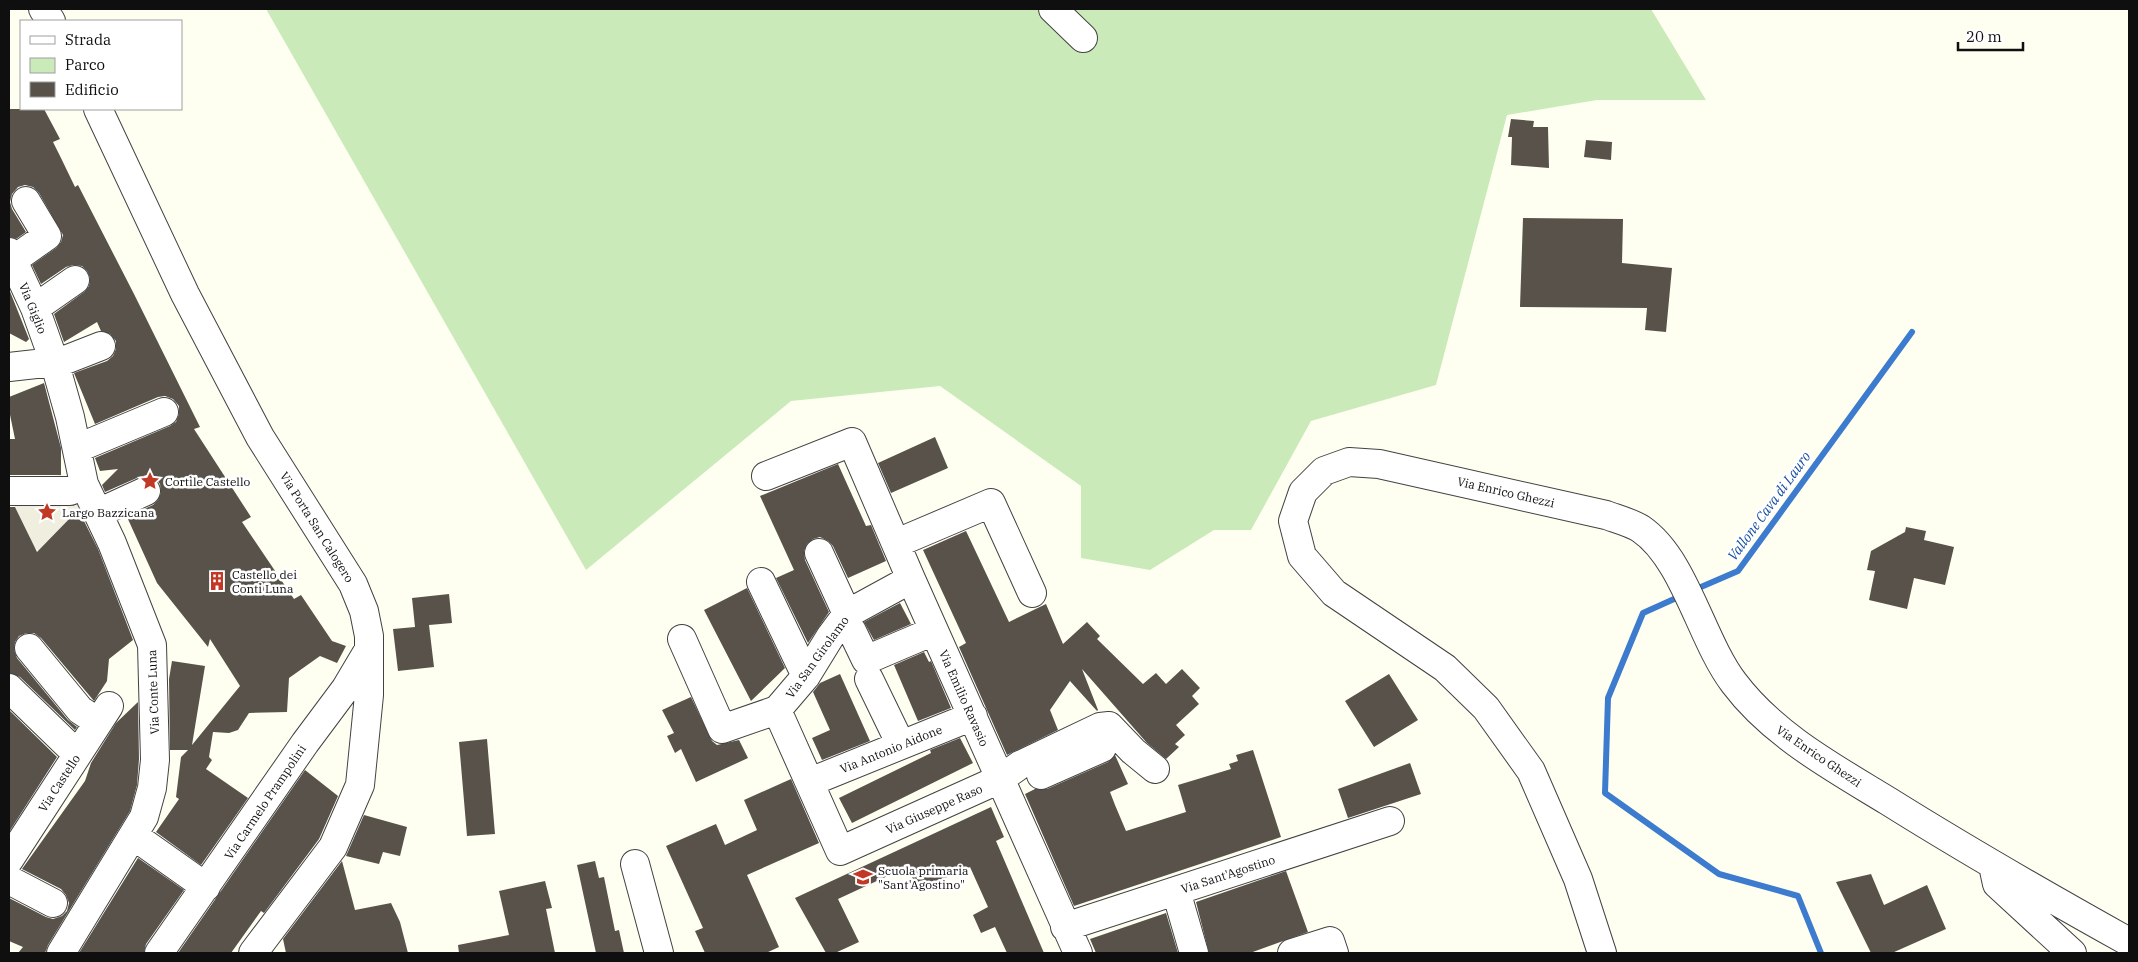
<svg xmlns="http://www.w3.org/2000/svg" width="2138" height="962" viewBox="0 0 2138 962" font-family="'IBM Plex Serif',serif">
	<style>
		.green { fill: #cbeaba }
		.plaza { fill: #f0eedf }
		.lines { fill: none; stroke-linecap: round; stroke-linejoin: round }
		.stream { stroke: #3c7bce; stroke-width: 6 }
		.building { fill: #58524b }
		.minor-casing { stroke: #424242; stroke-width: 30 }
		.minor { stroke: #fff; stroke-width: 28 }
		.labels { text-anchor: middle; dominant-baseline: central; stroke-width: 5; stroke-linejoin: round; paint-order: stroke }
		.street-label { font-size: 12px; fill: #0f0f0f; stroke: #fff }
		.poi-label { font-size: 12px; fill: #0f0f0f; stroke: #fff; text-anchor: start }
		.water-label { font-size: 14px; font-style: italic; fill: #164ea2; stroke: #fff }
	</style>
	<rect width="100%" height="100%" fill="#fffff1"/>
	<path class="green" d="M 266,9 L 1651,9 L 1706,100 L 1597,100 L 1507,115 L 1436,385 L 1311,421 L 1251,530 L 1214,530 L 1150,570 L 1081,558 L 1081,486 L 940,386 L 791,401 L 586,570 Z"/>
	<path class="plaza" d="M 9,472 L 10,481 L 61,475 L 79,509 L 40,551 L 27,543 L 30,537 L 9,495 Z"/>
	<g class="lines">
		<path class="stream" d="M 1694,590 L 1738,571 L 1912,332
			M 1683,595 L 1643,613 L 1608,698 L 1605,793 L 1719,874 L 1798,896 L 1821,953"/>
	</g>
	<path class="building" d="M 9,109 L 44,109 L 60,139 L 53,142 L 61,158 L 75,187 L 78,185 L 134,294 L 200,427 L 194,429 L 251,517 L 242,522 L 294,599 L 301,595 L 332,641 L 346,646 L 337,663 L 320,656 L 289,678 L 287,712 L 249,713 L 238,730 L 229,733 L 213,732 L 209,757 L 212,760 L 206,769 L 248,798 L 201,865 L 156,832 L 179,799 L 176,797 L 181,757 L 188,750 L 170,750 L 169,679 L 172,661 L 205,666 L 192,745 L 240,686 L 210,639 L 208,647 L 157,583 L 127,517 L 153,505 L 158,500 L 161,493 L 160,484 L 155,478 L 147,475 L 139,477 L 105,492 L 102,485 L 118,469 L 100,471 L 95,458 L 170,426 L 176,422 L 179,414 L 179,406 L 173,399 L 165,396 L 158,397 L 95,424 L 74,373 L 107,361 L 113,356 L 116,349 L 116,341 L 110,334 L 101,331 L 97,322 L 64,342 L 54,314 L 84,292 L 89,286 L 90,278 L 87,271 L 82,266 L 73,265 L 66,267 L 41,284 L 32,265 L 56,248 L 61,242 L 63,235 L 39,193 L 33,187 L 25,185 L 18,187 L 12,194 L 10,202 L 12,209 L 26,232 L 16,239 L 9,237 Z
		M 1511,119 L 1534,121 L 1533,127 L 1548,127 L 1549,168 L 1511,165 L 1512,137 L 1508,137 Z
		M 1586,140 L 1612,142 L 1611,160 L 1584,157 Z
		M 1523,218 L 1623,219 L 1622,263 L 1672,268 L 1666,332 L 1645,330 L 1647,308 L 1520,307 Z
		M 9,289 L 29,339 L 26,342 L 9,333 Z
		M 44,383 L 61,448 L 61,475 L 9,475 L 9,439 L 15,439 L 9,410 L 9,397 Z
		M 935,437 L 948,468 L 891,493 L 878,463 Z
		M 838,464 L 866,526 L 871,525 L 886,561 L 848,578 L 833,546 L 828,541 L 820,537 L 813,539 L 807,544 L 804,551 L 805,560 L 829,612 L 808,643 L 776,578 L 794,570 L 760,496 Z
		M 9,507 L 15,507 L 37,552 L 73,515 L 81,515 L 98,549 L 133,640 L 109,659 L 107,681 L 94,701 L 41,638 L 34,633 L 26,633 L 19,636 L 15,642 L 14,650 L 17,658 L 68,720 L 77,727 L 75,730 L 20,677 L 9,673 Z
		M 1906,527 L 1926,531 L 1924,540 L 1954,547 L 1945,585 L 1914,578 L 1907,609 L 1869,600 L 1875,571 L 1867,570 L 1871,551 L 1905,532 Z
		M 966,531 L 1009,622 L 1046,604 L 1063,644 L 1087,622 L 1100,636 L 1097,639 L 1143,684 L 1156,673 L 1166,684 L 1182,669 L 1200,688 L 1192,696 L 1199,704 L 1176,725 L 1185,735 L 1175,744 L 1179,747 L 1166,759 L 1147,743 L 1082,669 L 1098,710 L 1097,711 L 1070,681 L 1050,710 L 1058,730 L 1007,755 L 959,647 L 966,643 L 923,550 Z
		M 747,588 L 785,668 L 751,701 L 704,610 Z
		M 449,594 L 452,623 L 429,625 L 434,667 L 398,671 L 393,629 L 415,627 L 412,598 Z
		M 900,603 L 911,624 L 874,640 L 864,622 Z
		M 924,652 L 929,662 L 931,661 L 951,708 L 918,721 L 894,665 Z
		M 840,674 L 870,741 L 822,760 L 812,738 L 830,730 L 813,692 L 820,683 Z
		M 1389,674 L 1418,720 L 1374,747 L 1345,701 Z
		M 691,697 L 712,741 L 717,745 L 739,740 L 748,758 L 696,782 L 681,749 L 675,753 L 667,736 L 674,733 L 662,710 Z
		M 138,702 L 139,759 L 137,785 L 130,811 L 48,945 L 45,953 L 18,953 L 23,947 L 9,941 L 9,898 L 46,917 L 53,919 L 62,916 L 67,911 L 69,903 L 66,895 L 61,889 L 22,869 L 85,781 L 91,763 L 116,723 Z
		M 9,710 L 57,757 L 9,832 Z
		M 960,738 L 973,763 L 852,823 L 839,798 L 931,753 L 930,750 Z
		M 487,739 L 495,834 L 467,836 L 459,742 Z
		M 1253,750 L 1281,837 L 1074,906 L 1025,794 L 1035,789 L 1047,789 L 1108,762 L 1115,755 L 1128,784 L 1110,792 L 1115,805 L 1114,806 L 1115,805 L 1126,831 L 1186,812 L 1178,785 L 1231,769 L 1229,764 L 1238,761 L 1236,755 Z
		M 1410,763 L 1421,794 L 1348,818 L 1338,789 Z
		M 305,770 L 338,796 L 319,839 L 264,913 L 261,911 L 231,953 L 178,953 Z
		M 791,779 L 819,843 L 747,875 L 779,947 L 766,953 L 705,953 L 695,931 L 703,928 L 666,846 L 716,824 L 725,845 L 757,830 L 744,800 Z
		M 991,807 L 1004,837 L 996,841 L 1044,953 L 1007,953 L 995,927 L 981,933 L 973,915 L 988,907 L 970,867 L 918,890 L 907,867 L 838,899 L 859,942 L 835,953 L 826,953 L 795,898 Z
		M 364,815 L 407,827 L 400,856 L 383,852 L 379,864 L 346,856 Z
		M 138,858 L 184,890 L 146,944 L 144,953 L 79,953 Z
		M 342,861 L 355,910 L 391,903 L 400,922 L 408,953 L 286,953 L 283,939 Z
		M 595,861 L 599,878 L 604,877 L 615,931 L 619,930 L 624,953 L 596,953 L 577,865 Z
		M 1286,871 L 1308,932 L 1250,953 L 1209,953 L 1196,902 Z
		M 1871,874 L 1884,905 L 1927,885 L 1946,929 L 1892,953 L 1871,953 L 1836,882 Z
		M 545,881 L 552,908 L 546,909 L 555,953 L 459,953 L 458,945 L 509,935 L 499,891 Z
		M 1166,913 L 1178,953 L 1096,953 L 1090,939 Z"/>
	<g class="lines">
		<g class="minor-casing">
			<path id="minor" d="M 43,9 L 51,21
				M 1053,9 L 1083,38
				M 98,109 L 185,294 L 260,437 L 353,584 L 364,611 L 369,636 L 369,695 L 360,785 L 333,847 L 253,953
				M 9,252 L 35,308 L 55,364 L 70,417 L 84,484 L 112,543 L 152,645 L 155,760 L 152,788 L 144,817 L 61,953
				M 13,260 L 47,236 L 26,201
				M 35,308 L 75,280
				M 9,367 L 36,364 L 55,364 L 101,346
				M 78,448 L 164,412
				M 766,476 L 852,442 L 911,579 L 1078,953
				M 9,491 L 70,491 L 84,484
				M 98,513 L 146,491
				M 897,543 L 991,503 L 1032,593
				M 819,553 L 847,614
				M 761,582 L 806,676
				M 852,631 L 866,660 L 934,631
				M 682,639 L 722,729 L 777,710
				M 29,648 L 80,710 L 98,722
				M 869,679 L 901,745
				M 9,688 L 77,754
				M 777,710 L 840,851 L 1000,779 L 1020,765 L 1100,727 L 1109,726 L 1133,751 L 1155,769
				M 777,710 L 806,676 L 830,637 L 847,614 L 911,579
				M 1041,775 L 1102,748
				M 810,782 L 973,716
				M 134,836 L 206,887
				M 9,860 L 109,706
				M 635,864 L 659,953
				M 1994,870 L 1997,884 L 2072,953
				M 9,880 L 53,903
				M 1176,891 L 1194,953
				M 1065,927 L 1390,821
				M 159,953 L 305,743 L 346,688 L 368,651
				M 1292,953 L 1330,941 L 1334,953
				M 1602,953 L 1578,879 L 1531,771 L 1486,708 L 1445,668 L 1334,593 L 1302,556 L 1293,521 L 1303,492 L 1324,471 L 1349,462 L 1379,464 L 1606,515 C 1617,519 1632,523 1641,529 C 1685,559 1701,640 1734,683 C 1773,735 1834,768 1888,801 C 1968,851 2048,897 2129,942"/>
		</g>
		<use href="#minor" class="minor"/>
	</g>
	<defs>
		<g id="sight-bare" transform="scale(1.5)"><path d="M0-6L1.8-2.2L6-1.7L2.9 1.2L3.7 5.4L0 3.3L-3.7 5.4L-2.9 1.2L-6-1.7L-1.8-2.2Z" fill="#c13825" stroke="#fff" stroke-width="2.5" paint-order="stroke"/></g>
		<g id="building-bare" transform="scale(1.5)"><path d="M-4-6H4V6H1V3H-1V6H-4ZM-2.5-4.3h1.7v1.8h-1.7ZM.8-4.3h1.7v1.8H.8ZM-2.5-1h1.7V.8h-1.7ZM.8-1h1.7V.8H.8Z" fill="#c13825" stroke="#fff" stroke-width="2.5" paint-order="stroke"/></g>
		<g id="school-bare" transform="scale(1.5)"><path d="M0-5L7-2L0 1L-7-2ZM-4 1L0 2.5L4 1V4Q0 6-4 4Z" fill="#c13825" stroke="#fff" stroke-width="2.5" paint-order="stroke"/></g>
	</defs>
	<g fill-rule="evenodd">
		<use href="#sight-bare" x="150" y="481"/>
		<use href="#sight-bare" x="47" y="512"/>
		<use href="#building-bare" x="217" y="581"/>
		<use href="#school-bare" x="863" y="877"/>
	</g>
	<g class="labels">
		<g class="street-label">
			<text transform="translate(33 308) rotate(68)">Via Giglio</text>
			<text transform="translate(1506 492) rotate(13)">Via Enrico Ghezzi</text>
			<text transform="translate(317 527) rotate(58)">Via Porta San Calogero</text>
			<text transform="translate(817 657) rotate(-54)">Via San Girolamo</text>
			<text transform="translate(153 692) rotate(-92)">Via Conte Luna</text>
			<text transform="translate(964 698) rotate(66)">Via Emilio Ravasio</text>
			<text transform="translate(891 749) rotate(-22)">Via Antonio Aidone</text>
			<text transform="translate(1819 756) rotate(34)">Via Enrico Ghezzi</text>
			<text transform="translate(59 783) rotate(-57)">Via Castello</text>
			<text transform="translate(265 802) rotate(-56)">Via Carmelo Prampolini</text>
			<text transform="translate(934 809) rotate(-24)">Via Giuseppe Raso</text>
			<text transform="translate(1228 874) rotate(-18)">Via Sant'Agostino</text>
		</g>
		<g class="poi-label">
			<text x="165" y="481">Cortile Castello</text>
			<text x="62" y="512">Largo Bazzicana</text>
			<text x="232" y="574">Castello dei<tspan x="232" dy="14">Conti Luna</tspan></text>
			<text x="878" y="870">Scuola primaria<tspan x="878" dy="14">"Sant'Agostino"</tspan></text>
		</g>
		<g class="water-label">
			<text transform="translate(1769 506) rotate(-54)">Vallone Cava di Lauro</text>
		</g>
	</g>
	<rect width="2138" height="962" fill="none" stroke="#0f0f0f" stroke-width="20"/>
	<rect x="20" y="20" width="162" height="90" fill="#ffffff" stroke="#9f9f9f"/>
	<rect x="30" y="36" width="25" height="8" fill="#ffffff" stroke="#9f9f9f"/>
	<text x="65" y="45" font-size="15" fill="#0f0f0f">Strada</text>
	<rect x="30" y="58" width="25" height="15" fill="#cbeaba" stroke="#9f9f9f"/>
	<text x="65" y="70" font-size="15" fill="#0f0f0f">Parco</text>
	<rect x="30" y="82" width="25" height="15" fill="#58524b" stroke="#9f9f9f"/>
	<text x="65" y="95" font-size="15" fill="#0f0f0f">Edificio</text>
	<path d="M1958 42v8h65v-8" fill="none" stroke="#0f0f0f" stroke-width="2.5"/>
	<text x="1966" y="42" font-size="15" fill="#0f0f0f" stroke="#ffffff" stroke-width="4" paint-order="stroke">20 m</text>
</svg>
